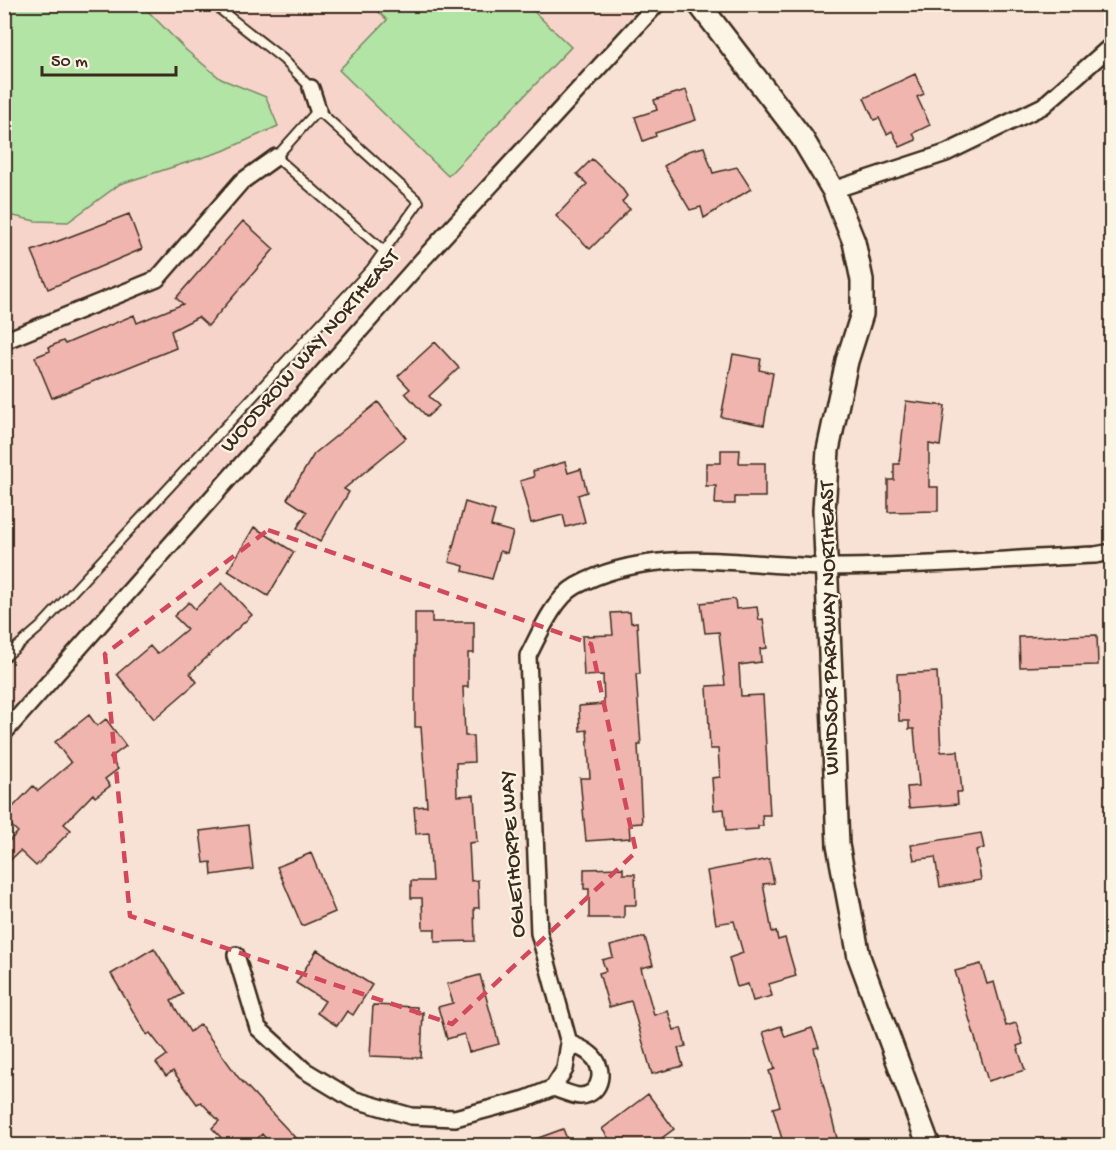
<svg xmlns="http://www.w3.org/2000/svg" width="1116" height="1150" viewBox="0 0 1116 1150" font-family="'Gochi Hand',sans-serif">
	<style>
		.built { fill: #f6d4ca }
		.green { fill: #b1e4a5; stroke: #768762; stroke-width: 1.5 }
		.building { fill: #f0b5af; stroke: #3b2a1e; stroke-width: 1.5 }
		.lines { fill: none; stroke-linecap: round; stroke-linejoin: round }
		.lane-casing { stroke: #3b2a1e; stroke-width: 12 }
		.street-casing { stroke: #3b2a1e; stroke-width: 20 }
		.secondary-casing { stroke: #3b2a1e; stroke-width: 26 }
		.lane { stroke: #fcf5e5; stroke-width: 8 }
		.street { stroke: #fcf5e5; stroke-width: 15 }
		.secondary { stroke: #fcf5e5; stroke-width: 21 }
		.marked { fill: none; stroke: #d1495b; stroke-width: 4.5; stroke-dasharray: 12 8; stroke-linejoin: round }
		.labels { text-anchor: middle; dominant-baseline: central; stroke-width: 4.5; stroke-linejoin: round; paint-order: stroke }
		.street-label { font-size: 22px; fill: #3b2a1e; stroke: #fcf5e5 }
	</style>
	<rect width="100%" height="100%" fill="#f8e2d5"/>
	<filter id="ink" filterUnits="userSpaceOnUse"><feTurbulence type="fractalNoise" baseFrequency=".0167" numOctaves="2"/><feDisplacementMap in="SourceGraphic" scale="12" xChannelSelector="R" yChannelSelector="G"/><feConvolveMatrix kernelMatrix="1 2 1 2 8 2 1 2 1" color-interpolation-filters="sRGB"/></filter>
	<g filter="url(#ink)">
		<path class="built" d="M 5,5 L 642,5 L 5,724 Z"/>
		<path class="green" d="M 5,4 L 142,5 L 186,50 L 221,79 L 266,97 L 278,126 L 223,151 L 120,184 L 68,222 L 35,221 L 5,214 Z
			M 371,5 L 527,5 L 571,47 L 448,176 L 339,70 L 387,20 Z"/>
		<path class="building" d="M 915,74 L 924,94 L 917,97 L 930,125 L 913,133 L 916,140 L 900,147 L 892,131 L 887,134 L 879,118 L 874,120 L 864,98 Z
			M 686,90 L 696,120 L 655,133 L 656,136 L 643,141 L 635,117 L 657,110 L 654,100 Z
			M 704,147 L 713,173 L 737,167 L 751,189 L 704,218 L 701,207 L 690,210 L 664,166 L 688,151 Z
			M 592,159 L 621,187 L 627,196 L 622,202 L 630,209 L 590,249 L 556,216 L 587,184 L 577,174 Z
			M 129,214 L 142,249 L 48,289 L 32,251 Z
			M 243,221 L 274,249 L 208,326 L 198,317 L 171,331 L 176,348 L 52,398 L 35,357 L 50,351 L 49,347 L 63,341 L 65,344 L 134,315 L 137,323 L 183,304 L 176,298 Z
			M 435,342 L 459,368 L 429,396 L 439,406 L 427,417 L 405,393 L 410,389 L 398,376 Z
			M 733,354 L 761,359 L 759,370 L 773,373 L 764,425 L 721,417 Z
			M 906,401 L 945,406 L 940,446 L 929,444 L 929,487 L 938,487 L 938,511 L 888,512 L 888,480 L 894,480 L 894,464 L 899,464 Z
			M 378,402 L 406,438 L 344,489 L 349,492 L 320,542 L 297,528 L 307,512 L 287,499 L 314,454 Z
			M 721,450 L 740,450 L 739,463 L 765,463 L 765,497 L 735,497 L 735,504 L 715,504 L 716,486 L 706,486 L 706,463 L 721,463 Z
			M 565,462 L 568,473 L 581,469 L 587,492 L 578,495 L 585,522 L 566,527 L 563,515 L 531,523 L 520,481 L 534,477 L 533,471 Z
			M 465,502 L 495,511 L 491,526 L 513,532 L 507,553 L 500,551 L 492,579 L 463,571 L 464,566 L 449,562 Z
			M 254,527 L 294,552 L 268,596 L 228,571 Z
			M 222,583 L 252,615 L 190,673 L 197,682 L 154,719 L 117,674 L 150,646 L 157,654 L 187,629 L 174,616 L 189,602 L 195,609 Z
			M 735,599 L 736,609 L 757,607 L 759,620 L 763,619 L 767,648 L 760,649 L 761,662 L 739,665 L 741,696 L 763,695 L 770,815 L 762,815 L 763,826 L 758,826 L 758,829 L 726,831 L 724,809 L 714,810 L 712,778 L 720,777 L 718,749 L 710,749 L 707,686 L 725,685 L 719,632 L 705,633 L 701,603 Z
			M 630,612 L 631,623 L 637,622 L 640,674 L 636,674 L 641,745 L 638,745 L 642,823 L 629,824 L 630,838 L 586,841 L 580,778 L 590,778 L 587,730 L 580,731 L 579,706 L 604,704 L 603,675 L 584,676 L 582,636 L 613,635 L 611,613 Z
			M 415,613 L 432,613 L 432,622 L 474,622 L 474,653 L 468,653 L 468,687 L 463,687 L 465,736 L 473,736 L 474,762 L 456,763 L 457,796 L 474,795 L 477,842 L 469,843 L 471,881 L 478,880 L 479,908 L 474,908 L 475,941 L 435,942 L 435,929 L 423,929 L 422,898 L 411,898 L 411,881 L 432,881 L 429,833 L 416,834 L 414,807 L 427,806 L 421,727 L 415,727 Z
			M 1097,635 L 1098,665 L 1020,667 L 1019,637 Z
			M 937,672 L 941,752 L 958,751 L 962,792 L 957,792 L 958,804 L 909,808 L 907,787 L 919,786 L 914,729 L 909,729 L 909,721 L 899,721 L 897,674 Z
			M 89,715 L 97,726 L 106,719 L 126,746 L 110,758 L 118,769 L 105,779 L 110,786 L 95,797 L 93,794 L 64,824 L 71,830 L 36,866 L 20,851 L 4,866 L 4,846 L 18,832 L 4,819 L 4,799 L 13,807 L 33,786 L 38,791 L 71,763 L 55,742 Z
			M 248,825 L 253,869 L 212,875 L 211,862 L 204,863 L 200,831 Z
			M 981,833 L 984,848 L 976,850 L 981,880 L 940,887 L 935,857 L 914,860 L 911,845 Z
			M 311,853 L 335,912 L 302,926 L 277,867 Z
			M 769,859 L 774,883 L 763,884 L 772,932 L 776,931 L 778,940 L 785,938 L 796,976 L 769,984 L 772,996 L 753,1001 L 748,984 L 737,987 L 729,958 L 743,953 L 734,921 L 716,924 L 707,871 Z
			M 623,868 L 623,874 L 635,874 L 636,905 L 624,905 L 624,918 L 589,918 L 589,889 L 584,889 L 584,869 Z
			M 645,937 L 653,965 L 641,968 L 654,1015 L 668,1011 L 674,1030 L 681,1028 L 686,1046 L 678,1048 L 683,1066 L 652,1074 L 631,1001 L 609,1007 L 599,973 L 606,971 L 602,960 L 613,957 L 610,946 Z
			M 154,948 L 183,994 L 171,1001 L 190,1032 L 200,1024 L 238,1077 L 303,1146 L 273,1146 L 262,1134 L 250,1146 L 229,1146 L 212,1128 L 219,1121 L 201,1102 L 197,1104 L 173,1071 L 166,1076 L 156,1063 L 167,1055 L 150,1033 L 147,1035 L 111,974 Z
			M 317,950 L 372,985 L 353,1015 L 347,1011 L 337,1026 L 317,1013 L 325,1001 L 296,983 Z
			M 981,964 L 987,984 L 994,982 L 1006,1026 L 1016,1023 L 1023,1044 L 1017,1046 L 1025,1070 L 988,1081 L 955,971 Z
			M 480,975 L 499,1044 L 469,1052 L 464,1034 L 447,1039 L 438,1007 L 453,1003 L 447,984 Z
			M 373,1005 L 417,1007 L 417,1014 L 423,1012 L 421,1058 L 370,1056 Z
			M 781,1026 L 785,1037 L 812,1028 L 819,1047 L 814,1048 L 839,1146 L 784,1146 L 773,1108 L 780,1106 L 769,1071 L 775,1069 L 763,1032 Z
			M 648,1094 L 674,1129 L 662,1138 L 668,1146 L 614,1146 L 602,1129 Z
			M 563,1129 L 570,1146 L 523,1146 L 522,1144 Z"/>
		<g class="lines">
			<g class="lane-casing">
				<path id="lane" d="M 213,4 L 283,59 L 311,88
					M 4,658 L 40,627 L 371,269 L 419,202 L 318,110 L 276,157 L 384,251"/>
			</g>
			<g class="street-casing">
				<path id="street" d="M 311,88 L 318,110
					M 833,190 L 946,153 L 1043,106 L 1112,45
					M 4,341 L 157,279 L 241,182 L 276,157
					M 4,733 L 423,259 L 657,4
					M 236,955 L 258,1028 L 304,1070 L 352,1099 L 411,1116 L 455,1118 L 526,1099 L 553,1088 L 565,1069 L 569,1043 L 539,933 L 528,656 C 539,635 554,598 576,586 C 653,544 743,566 827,567 C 916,567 1006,559 1095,555 L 1112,552
					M 553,1088 C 561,1090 572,1096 580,1096 C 603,1095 606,1066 590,1054 C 585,1049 576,1046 569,1043"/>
			</g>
			<g class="secondary-casing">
				<path id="secondary" d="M 699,4 L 802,138 L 833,190 L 854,242 L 862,280 L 862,314 L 847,361 L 828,450 L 824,510 L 838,845 L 859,957 L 929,1146"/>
			</g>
			<use href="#lane" class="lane"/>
			<use href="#street" class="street"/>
			<use href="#secondary" class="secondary"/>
		</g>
	</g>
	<path class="marked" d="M 268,530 L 591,644 L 636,852 L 452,1024 L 130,916 L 105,654 Z"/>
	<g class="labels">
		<g class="street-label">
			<text transform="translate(311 352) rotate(-49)">WOODROW WAY NORTHEAST</text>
			<text transform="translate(831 628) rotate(-91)">WINDSOR PARKWAY NORTHEAST</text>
			<text transform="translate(514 854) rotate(-94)">OGLETHORPE WAY</text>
		</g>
	</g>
	<rect width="1116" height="1150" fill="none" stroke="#fcf5e5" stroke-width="24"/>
	<rect x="12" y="12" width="1092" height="1126" fill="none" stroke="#3b2a1e" stroke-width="2" filter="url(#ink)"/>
	<path d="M42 66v9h134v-9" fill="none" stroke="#3b2a1e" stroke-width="3"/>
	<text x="51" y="66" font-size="18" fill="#3b2a1e" stroke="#fcf5e5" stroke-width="4.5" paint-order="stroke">50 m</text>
</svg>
